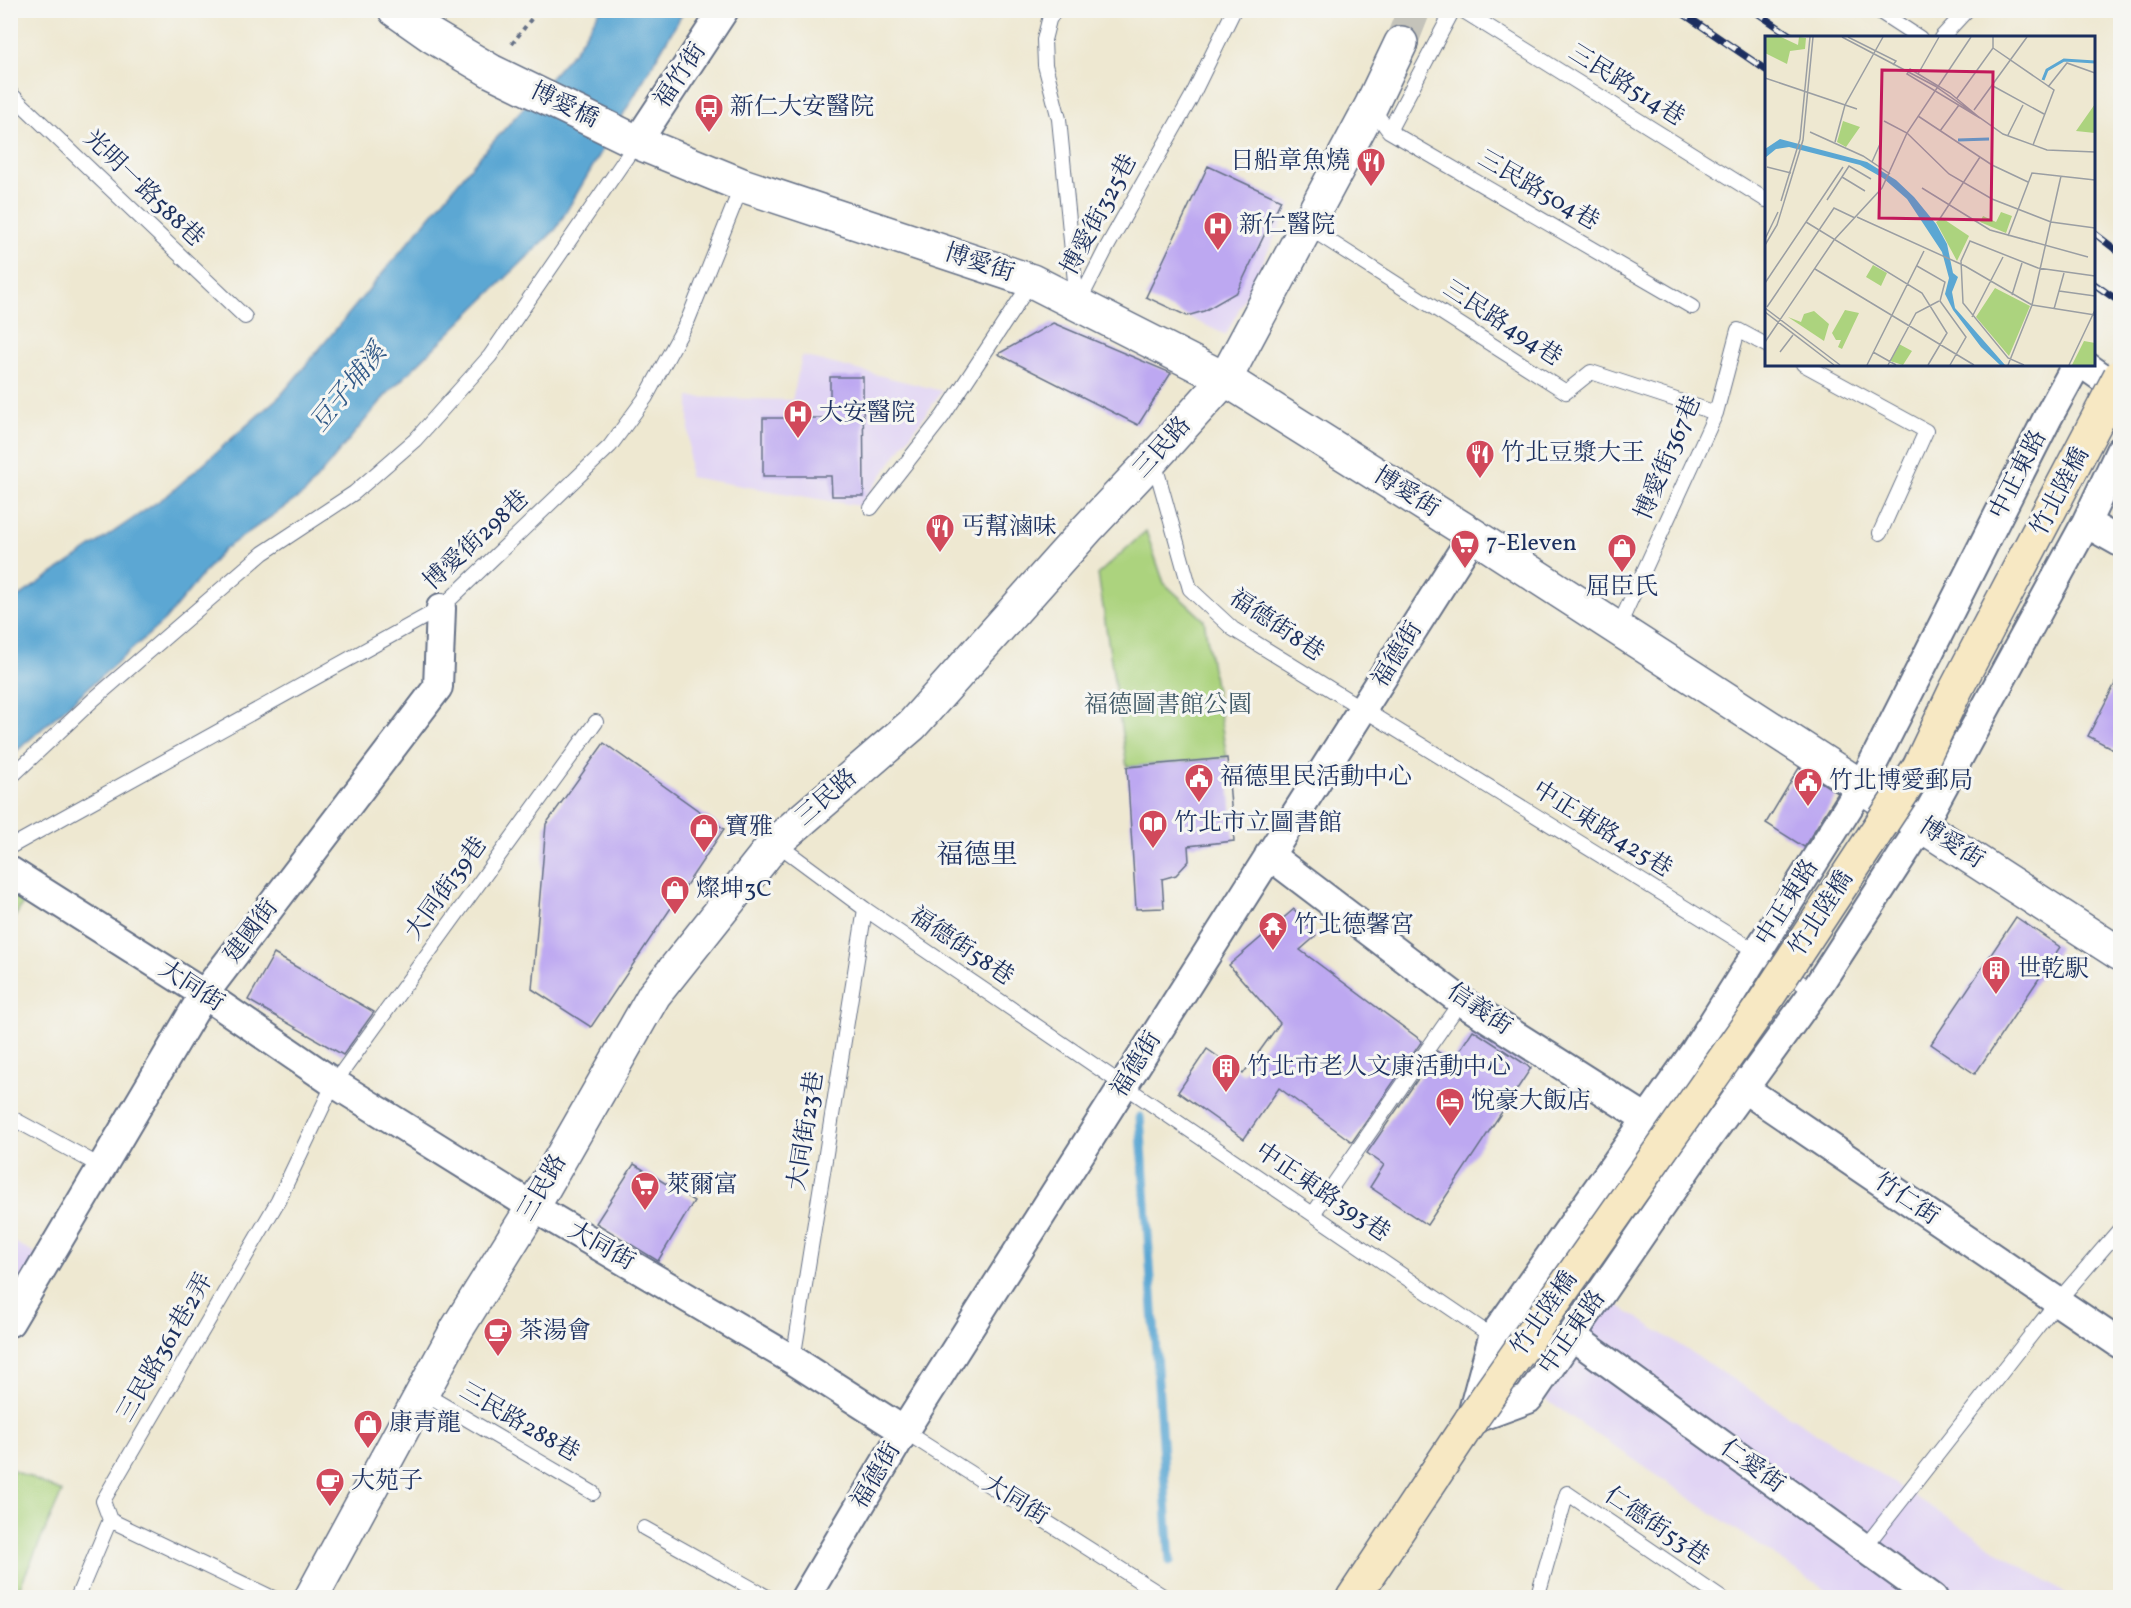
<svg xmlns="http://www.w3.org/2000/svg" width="2131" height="1608" viewBox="0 0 2131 1608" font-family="Vollkorn,'Noto Serif TC',serif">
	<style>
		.built { fill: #e1d4f4 }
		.green { fill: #acd37e; stroke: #64816e; stroke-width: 1.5 }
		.water { fill: #5ba7d3; stroke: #3b6b98; stroke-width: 1.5 }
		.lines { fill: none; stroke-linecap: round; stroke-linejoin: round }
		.stream { stroke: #5ba7d3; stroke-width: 9 }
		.building { fill: #bda8f1 }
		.tertiary-tunnel { stroke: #c4c3ba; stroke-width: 33; stroke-dasharray: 33 16; stroke-linecap: butt }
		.service-casing { stroke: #657086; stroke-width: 16 }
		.minor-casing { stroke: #657086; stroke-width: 32 }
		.tertiary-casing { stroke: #657086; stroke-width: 36 }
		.secondary-casing { stroke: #657086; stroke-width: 36 }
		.path { stroke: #657086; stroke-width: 4; stroke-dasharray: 4.5 4.5; stroke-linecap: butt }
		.service { stroke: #fff; stroke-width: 14 }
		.minor { stroke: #fff; stroke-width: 28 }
		.tertiary { stroke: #fff; stroke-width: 33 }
		.secondary { stroke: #f7e8c3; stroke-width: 33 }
		.rail-casing { stroke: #1b2f5e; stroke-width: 7 }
		.rail { stroke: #f6f6f2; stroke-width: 4.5; stroke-dasharray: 14; stroke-linecap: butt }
		.secondary-bridge-casing { stroke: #657086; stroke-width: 36; stroke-linecap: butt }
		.secondary-bridge { stroke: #f7e8c3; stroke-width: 33 }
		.labels { text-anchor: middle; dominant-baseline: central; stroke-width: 6; stroke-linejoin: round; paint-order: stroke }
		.street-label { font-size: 24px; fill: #1b2f5e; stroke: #f6f6f2 }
		.poi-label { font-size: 24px; fill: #1b2f5e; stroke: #f6f6f2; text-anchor: start }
		.park-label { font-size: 24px; fill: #3f5866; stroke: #f6f6f2 }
		.water-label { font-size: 26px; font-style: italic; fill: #315987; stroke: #f6f6f2 }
		.quarter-label { font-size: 27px; fill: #1b2f5e; stroke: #f6f6f2 }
		.inset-river { fill: none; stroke: #5ba7d3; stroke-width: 3 }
		.inset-road { fill: none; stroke: #9a9ea3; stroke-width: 1.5 }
		.view { fill: #c2185b; fill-opacity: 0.15; stroke: #c2185b; stroke-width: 3 }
		.inset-edge { fill: none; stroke: #1b2f5e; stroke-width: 3 }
	</style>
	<rect width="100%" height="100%" fill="#f6f6f2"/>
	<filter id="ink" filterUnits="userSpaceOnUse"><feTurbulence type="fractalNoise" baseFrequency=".0167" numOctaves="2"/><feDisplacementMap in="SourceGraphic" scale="12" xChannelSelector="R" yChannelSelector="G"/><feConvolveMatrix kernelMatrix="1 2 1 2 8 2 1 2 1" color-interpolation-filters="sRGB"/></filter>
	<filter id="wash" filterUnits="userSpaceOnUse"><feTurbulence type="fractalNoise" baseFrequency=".008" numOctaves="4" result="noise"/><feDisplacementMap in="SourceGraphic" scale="24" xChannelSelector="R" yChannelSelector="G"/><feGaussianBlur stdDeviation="1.35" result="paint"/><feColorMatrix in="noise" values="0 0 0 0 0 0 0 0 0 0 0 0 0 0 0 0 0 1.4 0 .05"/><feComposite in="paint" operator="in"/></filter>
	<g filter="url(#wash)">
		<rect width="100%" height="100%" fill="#eee8d1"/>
		<path class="built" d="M 1208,166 L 1291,205 L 1226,335 L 1146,297 Z
			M 802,356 L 942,391 L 860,506 L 689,477 L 689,397 L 792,400 Z
			M 11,1240 L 42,1258 L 11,1314 Z
			M 1610,1300 L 2070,1597 L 1835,1597 L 1545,1399 Z"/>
		<path class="green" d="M 1146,531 L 1164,583 L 1204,620 L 1227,758 L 1127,767 L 1098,574 Z
			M 11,885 L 24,902 L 11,923 Z
			M 11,1469 L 62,1492 L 15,1598 L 10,1597 Z"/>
		<path class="water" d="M 600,11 L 684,11 L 556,229 L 386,395 L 305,493 L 223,550 L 165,620 L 11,756 L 11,602 L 169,494 L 281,395 L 476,161 L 575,50 Z"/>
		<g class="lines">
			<path class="stream" d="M 1140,1117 L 1170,1561"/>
		</g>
		<g id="blocks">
			<path class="building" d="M 1208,166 L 1281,200 L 1237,292 L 1204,311 L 1187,316 L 1146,297 Z
				M 1053,323 L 1171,373 L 1138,425 L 998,354 Z
				M 830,377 L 863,377 L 864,496 L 832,496 L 831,476 L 763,476 L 763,418 L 830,418 Z
				M 2121,672 L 2121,753 L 2088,736 Z
				M 604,743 L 724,829 L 591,1027 L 532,989 L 546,824 Z
				M 1227,758 L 1234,841 L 1188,846 L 1189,861 L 1176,875 L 1162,879 L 1164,908 L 1136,909 L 1127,767 Z
				M 1799,768 L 1838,793 L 1804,847 L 1766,823 Z
				M 1294,909 L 1316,936 L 1300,950 L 1422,1041 L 1352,1142 L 1279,1088 L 1244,1139 L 1178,1092 L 1207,1049 L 1243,1074 L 1280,1023 L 1229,965 Z
				M 2016,917 L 2060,947 L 1975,1074 L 1931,1044 Z
				M 274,954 L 374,1012 L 343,1055 L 248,1000 Z
				M 1473,1030 L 1531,1068 L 1427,1225 L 1370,1187 L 1384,1165 L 1367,1153 L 1437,1051 L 1452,1062 Z
				M 634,1164 L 694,1201 L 658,1261 L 596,1223 Z"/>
		</g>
	</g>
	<g filter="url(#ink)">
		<use href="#blocks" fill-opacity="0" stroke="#657086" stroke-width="1.5"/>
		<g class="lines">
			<path class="tertiary-tunnel" d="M 1401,43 L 1414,10"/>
			<g class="service-casing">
				<path id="service" d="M 1055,10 L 1049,20 L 1044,40 L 1045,65 L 1059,119 L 1077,302
					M 1462,10 L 1766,200
					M 1877,10 L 1920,38
					M 1941,38 L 1967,10
					M 10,93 L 245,317
					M 1372,108 L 1389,131 L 1692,307
					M 1389,131 L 1453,10
					M 1306,226 L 1566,392 L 1591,372 L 1716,413
					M 1078,304 L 1107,247 L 1191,98 L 1234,10
					M 1803,364 L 1926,431 L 1880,533
					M 1154,461 L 1190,589 L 1233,629 L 1757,952 L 1814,992
					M 871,508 L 943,416 L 1032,281
					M 1617,630 L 1716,413 L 1738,330 L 1766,345
					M 10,778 L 94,699 L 263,553 L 354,493 L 415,440 L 490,356 L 637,142
					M 776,843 L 865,909 L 1493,1337
					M 10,847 L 441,608 L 610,446 L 646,397 L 688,320 L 742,185
					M 10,1117 L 102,1167
					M 1313,1214 L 1461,1001
					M 793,1360 L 865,909
					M 421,1392 L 593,1493
					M 904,1431 L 1166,1598
					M 110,1520 L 103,1501 L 278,1201 L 334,1083 L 596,722
					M 110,1520 L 273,1598
					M 644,1528 L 769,1598
					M 1864,1548 L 2057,1302 L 2120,1229
					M 77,1598 L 110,1520
					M 1537,1598 L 1567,1493 L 1721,1598"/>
			</g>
			<g class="minor-casing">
				<path id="minor" d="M 637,142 L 724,10
					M 2083,364 L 2120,390
					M 2086,523 L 2120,542
					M 1269,855 L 1461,1001 L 1661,1128
					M 10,871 L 204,994 L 334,1083 L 533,1207 L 793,1360 L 904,1431
					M 1730,1079 L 2120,1344
					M 10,1322 L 204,994 L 438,687 L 441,608
					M 1572,1336 L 1933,1598
					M 1473,1411 L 1493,1337 L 1695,1051 L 1861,787 L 2048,417 L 2077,364
					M 1471,1420 L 1528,1399 L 1697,1153 L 1814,992 L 1922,825 L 2086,523 L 2120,451
					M 805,1598 L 904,1431 L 1473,535"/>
			</g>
			<g class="tertiary-casing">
				<path id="tertiary" d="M 395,10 L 432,36 L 491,71 L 637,142 L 742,185 L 1032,281 L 1225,379 L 1473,535 L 2120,954
					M 311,1598 L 457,1329 L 533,1207 L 654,995 L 775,843 L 912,725 L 1087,529 L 1153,459 L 1225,379 L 1371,106 L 1401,43"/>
			</g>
			<g class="secondary-casing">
				<path id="secondary" d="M 1353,1598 L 1471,1420"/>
			</g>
			<path class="path" d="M 512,44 L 538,10"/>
			<use href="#service" class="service"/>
			<use href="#minor" class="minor"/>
			<use href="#tertiary" class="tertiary"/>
			<use href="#secondary" class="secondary"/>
			<g class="rail-casing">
				<path id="rail" d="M 1678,10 L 1766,70
					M 1753,10 L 1794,38
					M 2094,233 L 2120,253
					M 2094,284 L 2120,302"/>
			</g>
			<use href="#rail" class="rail"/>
			<g class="secondary-bridge-casing">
				<path id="secondary-bridge" d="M 1471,1420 L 1761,1007 L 1919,767 L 1955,691 L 2120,376"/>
			</g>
			<use href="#secondary-bridge" class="secondary-bridge"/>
		</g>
	</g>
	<defs>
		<g id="bus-pin" transform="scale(1.5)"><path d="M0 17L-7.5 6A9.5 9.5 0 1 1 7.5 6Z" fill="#d1495b" stroke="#f6f6f2"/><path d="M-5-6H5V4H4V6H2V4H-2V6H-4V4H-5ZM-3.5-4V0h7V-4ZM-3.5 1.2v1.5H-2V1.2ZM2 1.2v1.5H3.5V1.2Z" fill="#fff"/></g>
		<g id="restaurant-pin" transform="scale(1.5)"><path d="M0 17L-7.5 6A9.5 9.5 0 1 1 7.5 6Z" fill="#d1495b" stroke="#f6f6f2"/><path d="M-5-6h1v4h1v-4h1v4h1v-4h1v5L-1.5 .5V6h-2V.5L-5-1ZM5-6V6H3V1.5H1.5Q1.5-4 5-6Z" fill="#fff"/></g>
		<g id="hospital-pin" transform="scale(1.5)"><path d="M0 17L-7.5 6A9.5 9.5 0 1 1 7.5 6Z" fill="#d1495b" stroke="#f6f6f2"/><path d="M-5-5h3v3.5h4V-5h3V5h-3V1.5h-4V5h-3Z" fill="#fff"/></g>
		<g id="supermarket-pin" transform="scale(1.5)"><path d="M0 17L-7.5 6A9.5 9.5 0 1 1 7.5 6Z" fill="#d1495b" stroke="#f6f6f2"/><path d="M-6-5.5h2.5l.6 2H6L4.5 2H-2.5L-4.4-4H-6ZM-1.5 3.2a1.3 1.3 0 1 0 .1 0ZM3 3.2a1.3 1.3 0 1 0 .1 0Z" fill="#fff"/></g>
		<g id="shop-pin" transform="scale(1.5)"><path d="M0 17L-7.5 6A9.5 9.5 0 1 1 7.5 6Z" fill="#d1495b" stroke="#f6f6f2"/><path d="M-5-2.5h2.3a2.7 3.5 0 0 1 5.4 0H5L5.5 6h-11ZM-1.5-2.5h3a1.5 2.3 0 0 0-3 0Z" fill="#fff"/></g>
		<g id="civic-pin" transform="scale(1.5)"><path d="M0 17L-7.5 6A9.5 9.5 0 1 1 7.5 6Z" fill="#d1495b" stroke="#f6f6f2"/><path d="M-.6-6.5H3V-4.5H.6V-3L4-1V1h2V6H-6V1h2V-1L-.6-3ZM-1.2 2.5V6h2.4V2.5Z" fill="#fff"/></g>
		<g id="library-pin" transform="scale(1.5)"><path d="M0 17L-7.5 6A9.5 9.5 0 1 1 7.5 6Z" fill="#d1495b" stroke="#f6f6f2"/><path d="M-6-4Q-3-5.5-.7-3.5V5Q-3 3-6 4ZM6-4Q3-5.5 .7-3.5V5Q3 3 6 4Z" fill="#fff"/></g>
		<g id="temple-pin" transform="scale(1.5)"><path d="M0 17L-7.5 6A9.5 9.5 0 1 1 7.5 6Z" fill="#d1495b" stroke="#f6f6f2"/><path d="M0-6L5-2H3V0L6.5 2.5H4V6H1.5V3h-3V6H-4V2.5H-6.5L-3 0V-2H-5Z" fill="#fff"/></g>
		<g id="building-pin" transform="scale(1.5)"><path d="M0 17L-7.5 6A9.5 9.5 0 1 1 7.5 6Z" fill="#d1495b" stroke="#f6f6f2"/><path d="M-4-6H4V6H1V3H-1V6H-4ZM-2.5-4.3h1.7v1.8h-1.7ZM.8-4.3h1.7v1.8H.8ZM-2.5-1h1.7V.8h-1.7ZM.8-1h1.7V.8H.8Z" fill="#fff"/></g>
		<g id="hotel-pin" transform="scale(1.5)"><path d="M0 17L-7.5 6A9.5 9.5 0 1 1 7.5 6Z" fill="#d1495b" stroke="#f6f6f2"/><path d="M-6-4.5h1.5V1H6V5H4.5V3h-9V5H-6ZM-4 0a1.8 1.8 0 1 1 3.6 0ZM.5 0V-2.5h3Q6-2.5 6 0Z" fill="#fff"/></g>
		<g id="cafe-pin" transform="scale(1.5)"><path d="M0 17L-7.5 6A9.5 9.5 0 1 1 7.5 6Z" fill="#d1495b" stroke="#f6f6f2"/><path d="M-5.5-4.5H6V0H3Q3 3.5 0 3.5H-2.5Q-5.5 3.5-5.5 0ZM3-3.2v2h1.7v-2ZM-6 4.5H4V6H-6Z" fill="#fff"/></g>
	</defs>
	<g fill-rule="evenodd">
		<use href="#bus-pin" x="709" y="108"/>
		<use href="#restaurant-pin" x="1371" y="162"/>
		<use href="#hospital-pin" x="1218" y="226"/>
		<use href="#hospital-pin" x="798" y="414"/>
		<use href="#restaurant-pin" x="1480" y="454"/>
		<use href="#restaurant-pin" x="940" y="528"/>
		<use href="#supermarket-pin" x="1465" y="544"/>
		<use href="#shop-pin" x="1622" y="548"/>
		<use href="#civic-pin" x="1199" y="778"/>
		<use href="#civic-pin" x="1808" y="782"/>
		<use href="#library-pin" x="1153" y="824"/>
		<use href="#shop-pin" x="704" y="828"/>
		<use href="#shop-pin" x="675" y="890"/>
		<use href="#temple-pin" x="1273" y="926"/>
		<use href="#building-pin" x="1996" y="970"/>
		<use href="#building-pin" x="1226" y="1068"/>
		<use href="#hotel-pin" x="1450" y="1102"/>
		<use href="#supermarket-pin" x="645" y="1186"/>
		<use href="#cafe-pin" x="498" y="1332"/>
		<use href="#shop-pin" x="368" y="1424"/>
		<use href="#cafe-pin" x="330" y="1482"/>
	</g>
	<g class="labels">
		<g class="street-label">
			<text transform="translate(681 76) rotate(-56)">福竹街</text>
			<text transform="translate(1626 86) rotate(32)">三民路514巷</text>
			<text transform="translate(564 106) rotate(26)">博愛橋</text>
			<text transform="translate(143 189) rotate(44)">光明一路588巷</text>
			<text transform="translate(1538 191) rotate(30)">三民路504巷</text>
			<text transform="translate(1100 215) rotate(-62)">博愛街325巷</text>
			<text transform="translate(979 264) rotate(18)">博愛街</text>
			<text transform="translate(1502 324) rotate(33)">三民路494巷</text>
			<text transform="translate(1163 448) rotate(-48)">三民路</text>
			<text transform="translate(1669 458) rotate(-67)">博愛街367巷</text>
			<text transform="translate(2019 475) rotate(-63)">中正東路</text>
			<text transform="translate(2061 492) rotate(-62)">竹北陸橋</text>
			<text transform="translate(1406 493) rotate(32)">博愛街</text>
			<text transform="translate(477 541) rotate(-43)">博愛街298巷</text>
			<text transform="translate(1276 626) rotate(34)">福德街8巷</text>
			<text transform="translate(1398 655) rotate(-58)">福德街</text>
			<text transform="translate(827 798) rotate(-41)">三民路</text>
			<text transform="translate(1602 830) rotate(32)">中正東路425巷</text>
			<text transform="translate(1951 844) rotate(33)">博愛街</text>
			<text transform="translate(447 889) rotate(-54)">大同街39巷</text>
			<text transform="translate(1788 903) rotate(-58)">中正東路</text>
			<text transform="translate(1822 914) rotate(-57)">竹北陸橋</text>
			<text transform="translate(252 932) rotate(-53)">建國街</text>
			<text transform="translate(961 947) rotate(34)">福德街58巷</text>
			<text transform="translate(191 987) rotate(33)">大同街</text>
			<text transform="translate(1479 1010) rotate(34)">信義街</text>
			<text transform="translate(1137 1065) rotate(-58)">福德街</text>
			<text transform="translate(807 1131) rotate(-81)">大同街23巷</text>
			<text transform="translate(543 1188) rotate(-60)">三民路</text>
			<text transform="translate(1322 1193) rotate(34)">中正東路393巷</text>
			<text transform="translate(1906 1200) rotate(34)">竹仁街</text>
			<text transform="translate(601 1247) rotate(30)">大同街</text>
			<text transform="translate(1545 1314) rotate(-55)">竹北陸橋</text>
			<text transform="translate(1573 1333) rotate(-55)">中正東路</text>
			<text transform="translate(166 1348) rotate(-60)">三民路361巷2弄</text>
			<text transform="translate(519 1423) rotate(30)">三民路288巷</text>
			<text transform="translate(1752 1467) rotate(36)">仁愛街</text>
			<text transform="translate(877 1476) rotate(-59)">福德街</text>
			<text transform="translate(1015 1501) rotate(32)">大同街</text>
			<text transform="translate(1656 1527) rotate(34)">仁德街53巷</text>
		</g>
		<g class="poi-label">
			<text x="730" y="108">新仁大安醫院</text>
			<text x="1350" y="162" text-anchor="end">日船章魚燒</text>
			<text x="1239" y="226">新仁醫院</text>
			<text x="819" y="414">大安醫院</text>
			<text x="1501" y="454">竹北豆漿大王</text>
			<text x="961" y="528">丐幫滷味</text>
			<text x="1486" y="544">7-Eleven</text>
			<text x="1622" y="588" text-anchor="middle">屈臣氏</text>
			<text x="1220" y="778">福德里民活動中心</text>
			<text x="1829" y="782">竹北博愛郵局</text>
			<text x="1174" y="824">竹北市立圖書館</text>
			<text x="725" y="828">寶雅</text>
			<text x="696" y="890">燦坤3C</text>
			<text x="1294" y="926">竹北德馨宮</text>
			<text x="2017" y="970">世乾駅</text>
			<text x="1247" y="1068">竹北市老人文康活動中心</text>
			<text x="1471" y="1102">悅豪大飯店</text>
			<text x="666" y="1186">萊爾富</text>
			<text x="519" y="1332">茶湯會</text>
			<text x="389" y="1424">康青龍</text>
			<text x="351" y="1482">大苑子</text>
		</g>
		<g class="park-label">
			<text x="1168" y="706">福德圖書館公園</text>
		</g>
		<g class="water-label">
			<text transform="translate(349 388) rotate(-51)">豆子埔溪</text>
		</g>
		<g class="quarter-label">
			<text x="977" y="856">福德里</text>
		</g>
	</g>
	<g transform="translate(1765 36)">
		<rect width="330" height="330" fill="#eee8d1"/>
		<path d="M 0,1 L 16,1 L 33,9 L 34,1 L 41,2 L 40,13 L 25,15 L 22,28 L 0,17 ZM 330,68 L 330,97 L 311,95 ZM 78,85 L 95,91 L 81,111 L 72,106 ZM 236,176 L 247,180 L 241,197 L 215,186 L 218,180 L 231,186 ZM 177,182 L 204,200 L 192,225 L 171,186 ZM 108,229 L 122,237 L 116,250 L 101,241 ZM 230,252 L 265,270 L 244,320 L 211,281 ZM 80,274 L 94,277 L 77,313 L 73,311 L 76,304 L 71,304 L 67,297 ZM 49,275 L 64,288 L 59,305 L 23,281 L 36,286 L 39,278 ZM 319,305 L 330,307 L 330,329 L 307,329 ZM 134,308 L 147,315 L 138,329 L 125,325 Z" fill="#acd37e"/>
		<path d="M 15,103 L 102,126 L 131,144 L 149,161 L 171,188 L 182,208 L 188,237 L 193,241 L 187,256 L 190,272 L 240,329 L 235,329 L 216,311 L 188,274 L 180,258 L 184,242 L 177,216 L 142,163 L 118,142 L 95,129 L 24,111 L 11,113 L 0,122 L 0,113 Z" fill="#5ba7d3"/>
		<path class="inset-river" d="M 278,44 L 282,34 L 299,24 L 330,26M 193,104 L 224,103"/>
		<path class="inset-road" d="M 77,1 L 170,50 L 238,98 L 282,114 L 330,116M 83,1 L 131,25 L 128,29M 228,12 L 289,54 L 268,109M 145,33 L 185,57 L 215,82 L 142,38 ZM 153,38 L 174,1M 0,42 L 92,73M 228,50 L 279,78M 283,51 L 302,27 L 330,37M 192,62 L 228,12 L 228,1M 209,74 L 262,1M 153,80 L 227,129 L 263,146M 119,85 L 142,97 L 184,138 L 227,163 L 286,186 L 330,192M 175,95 L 194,69M 45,96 L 98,120 L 125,138M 243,99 L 258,69M 70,106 L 80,69 L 118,1M 107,126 L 115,108M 2,131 L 26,137M 77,141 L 100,155M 157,152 L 225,194 L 323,221M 62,164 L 84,130 L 106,143M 16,165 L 35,103 L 45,1M 92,181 L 200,230 L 267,269 L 330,279M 174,184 L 215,121M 41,186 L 157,257 L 182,297 L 163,329M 243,200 L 267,137 L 330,144M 0,203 L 13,176M 0,209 L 12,189 L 38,104 L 48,1M 152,230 L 180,246 L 175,265 L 201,301 L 185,329M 50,233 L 209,329M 0,247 L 78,131M 294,255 L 330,260M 247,259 L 257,227M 2,271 L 69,172 L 90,182M 0,272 L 75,329M 289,273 L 299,237M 0,276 L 69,329M 207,281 L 238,221M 0,306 L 69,204 L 117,152 L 142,97 L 206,1M 15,316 L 28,299M 108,316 L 131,329M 102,329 L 159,215M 123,329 L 151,277 L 174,265M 243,329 L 267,269 L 296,140M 259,329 L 243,322 L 198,267 L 196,225 L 205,205 L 273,232 L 330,240M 304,329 L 330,274"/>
		<path class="view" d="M 117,34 L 228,36 L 226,184 L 114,182 Z"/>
		<rect width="330" height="330" class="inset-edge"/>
	</g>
	<rect width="2131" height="1608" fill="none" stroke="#f6f6f2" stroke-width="36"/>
</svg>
